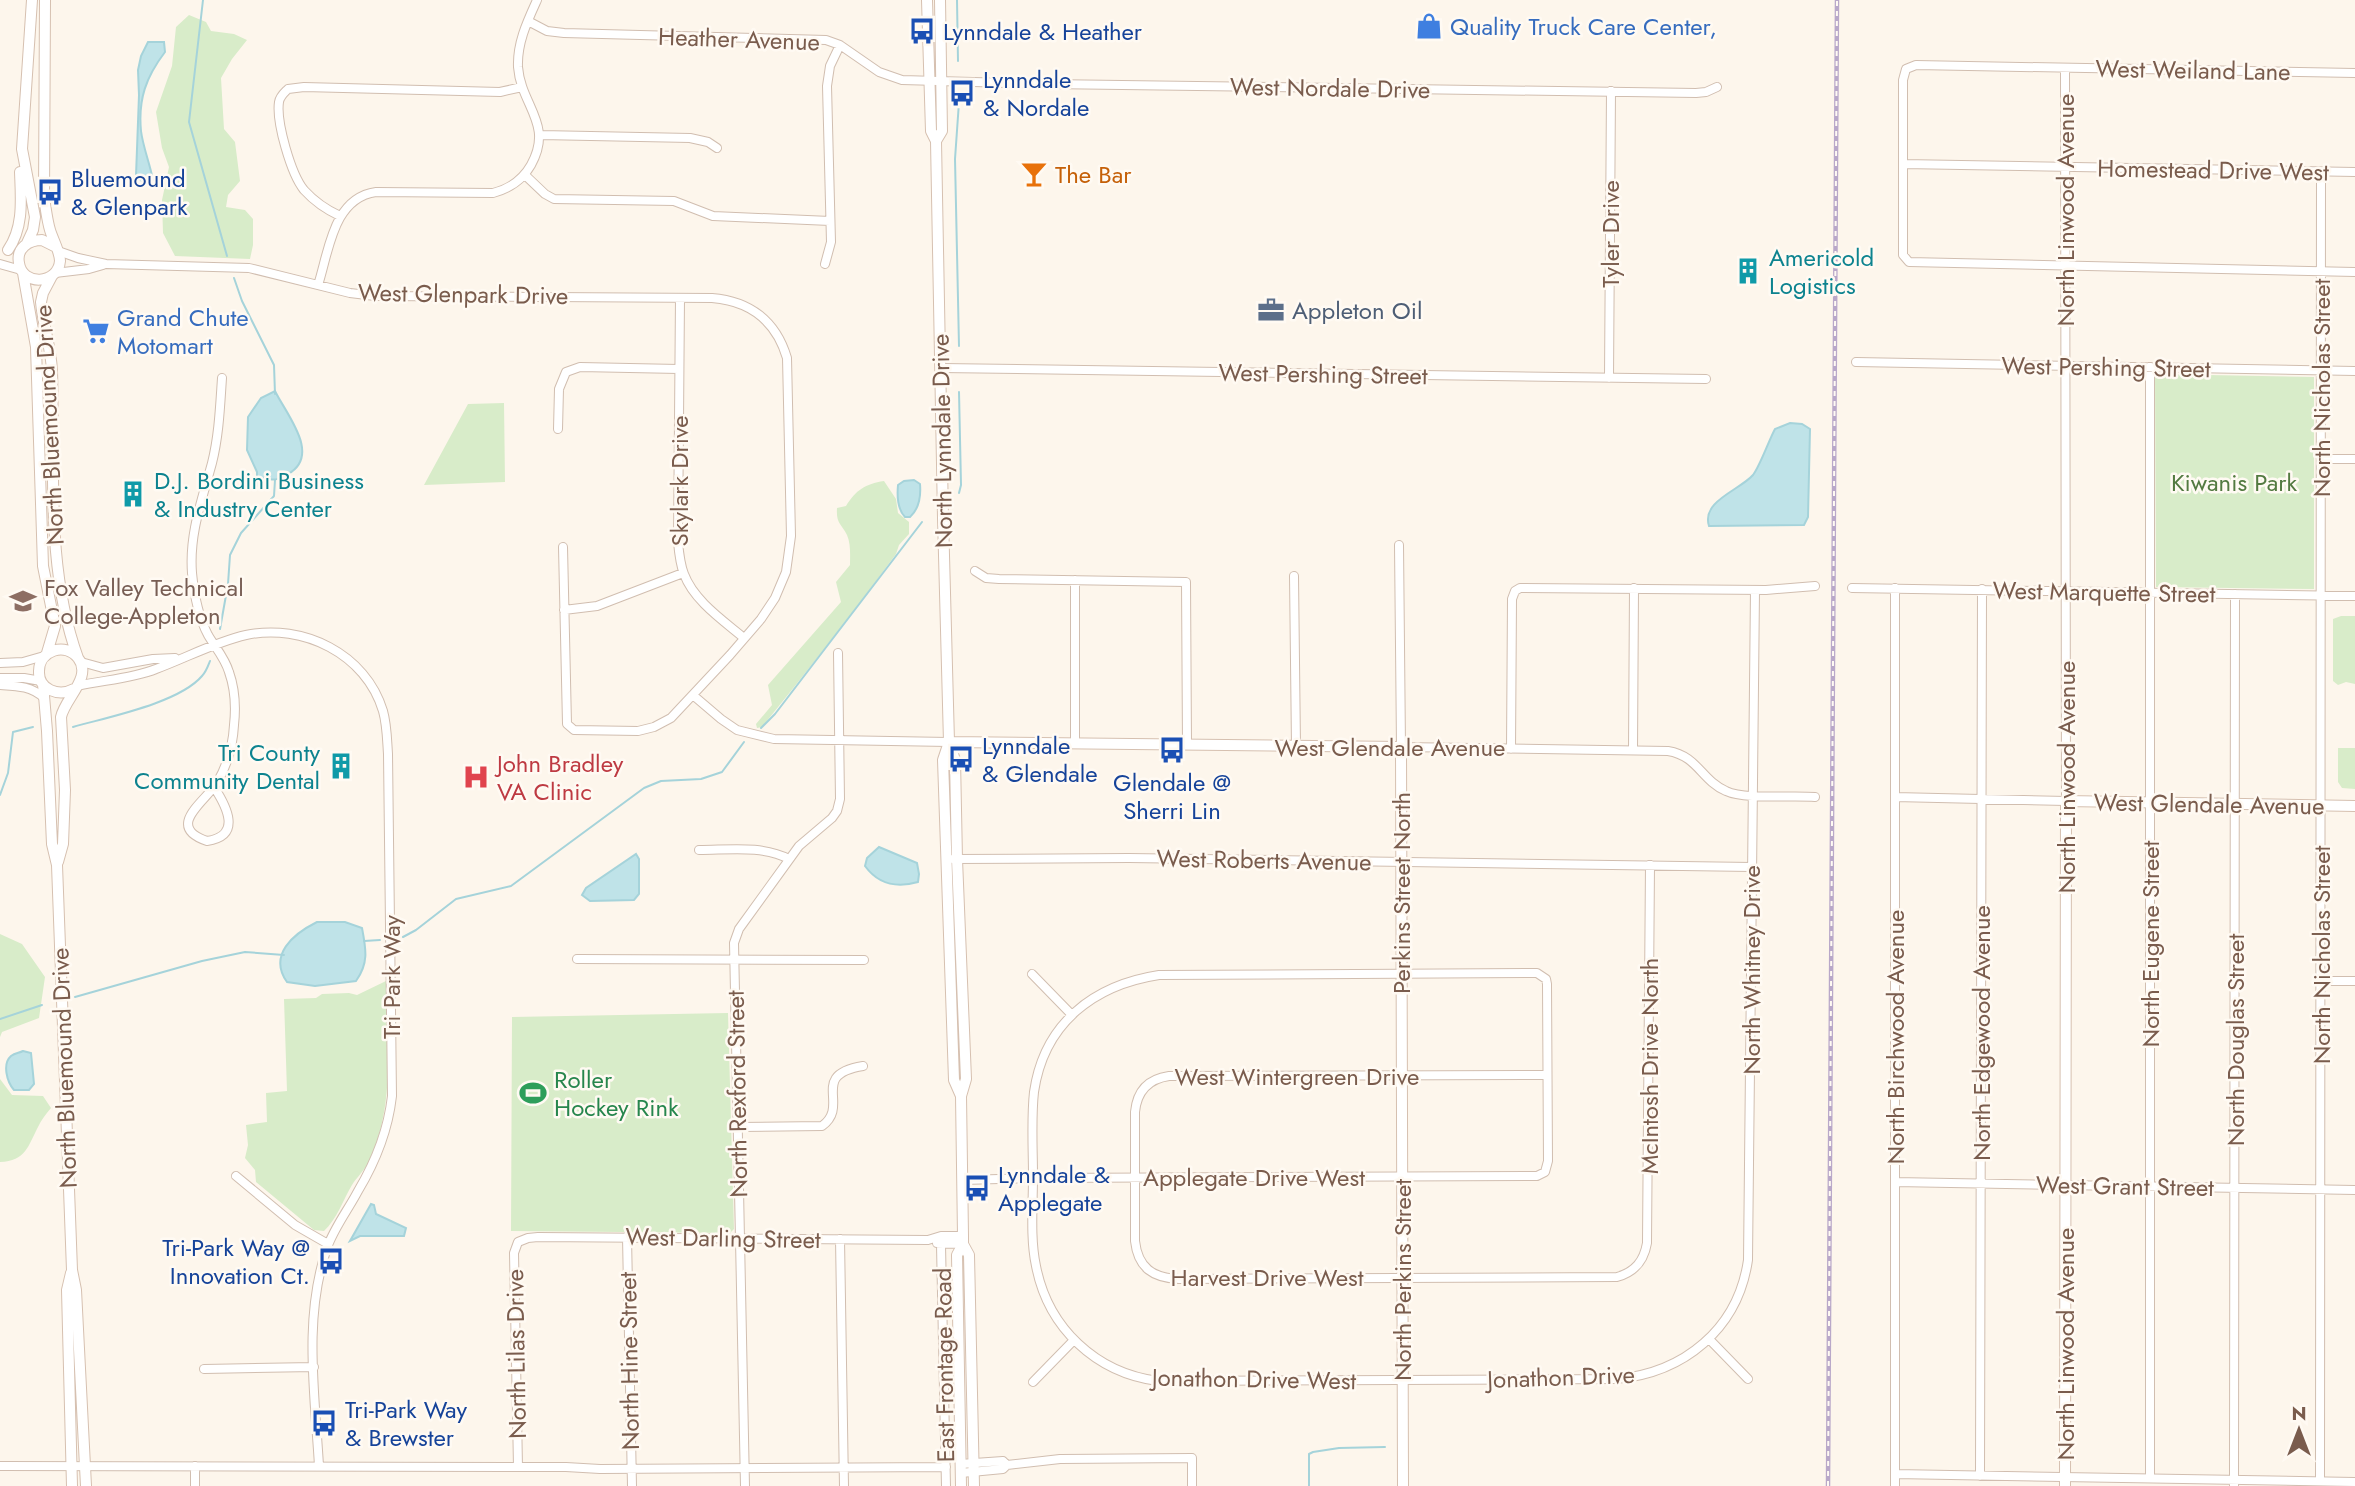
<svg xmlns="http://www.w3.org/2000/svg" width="2355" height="1486" viewBox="0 0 2355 1486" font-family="Jost,sans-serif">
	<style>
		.green { fill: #d8ecc9 }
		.water { fill: #bfe3e8; stroke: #a5d3da; stroke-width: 2 }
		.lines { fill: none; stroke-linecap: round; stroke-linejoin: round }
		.stream { stroke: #a5d3da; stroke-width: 2 }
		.street-casing { stroke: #d1beb0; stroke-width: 10 }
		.secondary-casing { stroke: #d6c0b0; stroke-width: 12 }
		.street { stroke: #fff; stroke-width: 8 }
		.secondary { stroke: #fff; stroke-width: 10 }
		.rail-casing { stroke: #b9a8c9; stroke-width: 4.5 }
		.rail { stroke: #fffaf3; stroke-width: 2; stroke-dasharray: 5; stroke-linecap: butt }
		.labels { text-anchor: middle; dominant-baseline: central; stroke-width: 5; stroke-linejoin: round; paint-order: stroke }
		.shop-label { font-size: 24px; fill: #366cbe; stroke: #fffaf3; text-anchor: start }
		.transit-label { font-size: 24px; fill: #164399; stroke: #fffaf3; text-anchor: start }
		.street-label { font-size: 24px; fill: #7a5c4d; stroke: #fffaf3 }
		.food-label { font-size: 24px; fill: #c56008; stroke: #fffaf3; text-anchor: start }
		.culture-label { font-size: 24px; fill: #0d838f; stroke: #fffaf3; text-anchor: start }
		.service-label { font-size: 24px; fill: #4e5e75; stroke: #fffaf3; text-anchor: start }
		.park-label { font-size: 24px; fill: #537a41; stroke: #fffaf3 }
		.education-label { font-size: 24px; fill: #785e54; stroke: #fffaf3; text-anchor: start }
		.health-label { font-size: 24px; fill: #be3a42; stroke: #fffaf3; text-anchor: start }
		.leisure-label { font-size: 24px; fill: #27864d; stroke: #fffaf3; text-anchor: start }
	</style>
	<rect width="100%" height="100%" fill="#fdf6ec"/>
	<path class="green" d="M 189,15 L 206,22 L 211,31 L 234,34 L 247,40 L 232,59 L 221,78 L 224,129 L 235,142 L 240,181 L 228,195 L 226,207 L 245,210 L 253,219 L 253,245 L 250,259 L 175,256 L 163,233 L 162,200 L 169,167 L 162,148 L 156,112 L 172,66 L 176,27 Z
		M 2155,374 L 2314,377 L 2314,589 L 2156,587 Z
		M 504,403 L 505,482 L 424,485 L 468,404 Z
		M 884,481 L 896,499 L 898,513 L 909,522 L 909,534 L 899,545 L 896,554 C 853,613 808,670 762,727 L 757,728 L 756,724 L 772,705 L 768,685 L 841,602 L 836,582 L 850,565 C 850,556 851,544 847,535 C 841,523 836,524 837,508 L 846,506 C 856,490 865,484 884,481 Z
		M 2341,616 L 2355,616 L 2355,684 L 2346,682 L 2338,685 L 2333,681 L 2333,619 Z
		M 2338,748 L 2355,748 L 2355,789 L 2342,788 L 2338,782 Z
		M 0,934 L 22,944 L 45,977 L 39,1018 L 2,1032 L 0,1037 Z
		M 386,981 C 387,1042 396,1106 368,1163 C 364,1171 357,1177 352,1185 C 343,1200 337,1219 324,1231 L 314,1230 L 256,1182 L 255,1170 L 245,1158 L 248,1145 L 246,1125 L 267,1122 L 266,1093 L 287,1091 L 284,999 L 316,998 L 322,994 L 349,993 L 357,995 Z
		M 728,1013 L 734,1229 L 730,1233 L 511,1231 L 512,1017 Z
		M 0,1079 L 12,1095 L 43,1096 L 51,1108 C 46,1114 41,1120 38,1127 C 28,1146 26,1161 0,1162 Z"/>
	<path class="water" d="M 148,42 L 164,42 L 165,52 C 146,77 138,99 141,131 C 143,147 150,164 153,180 L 143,182 L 136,176 L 139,95 L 138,70 L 141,56 Z
		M 275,391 C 286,414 322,455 288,474 C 278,480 274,481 262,478 L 257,486 L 257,472 L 247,450 L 248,417 L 261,398 Z
		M 1790,423 L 1802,424 L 1810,429 L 1808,517 L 1804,525 L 1709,526 C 1701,501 1740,490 1753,475 C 1760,466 1769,440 1775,429 Z
		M 914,480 L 920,484 C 921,496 920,508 910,517 L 905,517 C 897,509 897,496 898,485 L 904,481 Z
		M 879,847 L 917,863 L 919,874 L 918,882 C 897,888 878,884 865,866 L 867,858 Z
		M 636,854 L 639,859 L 639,894 L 634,900 L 590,901 L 582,895 L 586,888 Z
		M 317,922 L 345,922 L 362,928 C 366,949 369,963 356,981 L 315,986 L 287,982 C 268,955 293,934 317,922 Z
		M 23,1051 L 31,1053 L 34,1084 L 29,1090 L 14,1090 C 7,1082 2,1064 11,1056 C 15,1053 19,1053 23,1051 Z
		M 371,1204 L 374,1205 L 376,1214 L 406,1228 L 404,1236 L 360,1236 L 350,1241 Z"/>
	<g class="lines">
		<path class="stream" d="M 203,0 L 189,122 L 227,256
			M 957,0 L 958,61
			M 959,102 L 955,159 L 959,346
			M 234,278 L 242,301 L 274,365 L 275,394
			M 959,493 L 961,485 L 959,392
			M 220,629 L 228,584 L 230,555 L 241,533 L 274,496 L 275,480
			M 73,727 C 108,717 179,703 202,676 C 206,672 208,666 210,661
			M 761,728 L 775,714 L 922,522
			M 0,795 L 8,773 L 13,732 L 33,727
			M 403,937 L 416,930 L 456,899 L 511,886 L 644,788 L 661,781 L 701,779 L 722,772 L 744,742
			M 364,941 L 380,940
			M 75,997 L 202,961 L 245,952 L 284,955
			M 0,1019 L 42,1005
			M 1309,1486 L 1309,1454 L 1313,1452 L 1339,1448 L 1385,1447"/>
		<g class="street-casing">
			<path id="street" d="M 528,21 L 547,31 L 564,33 L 826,40 L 840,45 L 879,72 L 902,80 L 1047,84 L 1696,93 L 1706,92 L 1717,87
				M 2355,73 L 1916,65 L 1906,69 L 1903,80 L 1903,255 L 1909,262 L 2355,272
				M 541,135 L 690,138 L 708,142 L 717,148
				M 1903,164 L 2355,172
				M 525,175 L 545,194 L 554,199 L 674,201 L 713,216 L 830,221
				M 340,216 C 327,210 314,201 304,190 C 291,174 276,122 279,102 C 280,96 284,93 288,89 L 304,87 L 500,92 L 522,87
				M 58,251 L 78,258 L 106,264 L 249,268 L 350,293 L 375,296 L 712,298 C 750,301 776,321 787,358 L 791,536 L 786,572 L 775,598 L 761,619 L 730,655 L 671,718 L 654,727 L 638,731 L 574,730 L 567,724 L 563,547
				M 0,264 L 21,270
				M 825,264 L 831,242 L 827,86 L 830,66 L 840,45
				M 55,273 L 89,269 L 103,265
				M 318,285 C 329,251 333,198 376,192 L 493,193 C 509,189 523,179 531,165 C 554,124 521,106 518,67 C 517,43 527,22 537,0
				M 680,298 L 678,542 C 679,553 680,564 684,574 C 694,601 724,621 744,638
				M 1856,362 L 2355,371
				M 2150,367 L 2150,1478
				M 941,368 L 1706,379
				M 1609,378 L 1611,91
				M 558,429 L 559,389 L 566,372 L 580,367 L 679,369
				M 2321,459 L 2355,459
				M 1399,545 L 1401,747 L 1668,751 C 1698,756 1701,780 1726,791 C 1745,800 1791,795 1815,797
				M 975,571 L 986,578 L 999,579 L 1186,582 L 1187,745
				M 1294,576 L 1296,747
				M 1075,580 L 1075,742
				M 1852,588 L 2355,596
				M 564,610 L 597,606 L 683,573
				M 81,662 L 103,668 L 153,659 L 175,658
				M 0,663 L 23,662 L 44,656
				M 0,678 L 24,678 L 41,681
				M 0,685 C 17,686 31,686 44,698
				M 77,686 C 103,680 131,679 156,669 C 186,658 215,642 246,635 C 303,623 366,654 383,711 C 387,725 387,740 388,754 L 392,1096 C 388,1131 376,1161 358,1191 C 348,1210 334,1228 327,1248 C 303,1317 315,1395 319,1466
				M 694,696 L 721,719 L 737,730 L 774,739 L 949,742
				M 1511,749 L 1512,599 L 1515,591 L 1520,588 L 1766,590 L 1815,586
				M 1633,750 L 1634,588
				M 214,787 C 227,807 242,836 207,841 C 163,826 208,800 218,781 C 227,765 233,744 234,725 C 236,707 235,689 229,672 C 225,658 215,647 208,635 C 198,616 194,594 192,573 C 189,534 202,500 212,463 C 219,435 220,407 222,378
				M 1895,797 L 2066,801 L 2065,68
				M 699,850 C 729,850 762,845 789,859
				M 953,859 L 1129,858 L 1752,867
				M 577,959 L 864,960
				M 1032,974 L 1071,1014
				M 2321,981 L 2355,981
				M 1546,1075 L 1169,1076 C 1148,1079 1137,1091 1135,1112 L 1135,1241 C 1138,1268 1153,1278 1179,1279 L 1617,1277 C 1635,1272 1644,1261 1647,1243 L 1650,865
				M 737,1127 L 822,1126 C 851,1105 808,1075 863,1066
				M 236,1176 L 295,1225 L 328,1244
				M 962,1180 L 1033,1178 L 1537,1176 L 1545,1172 L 1548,1161 L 1547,984 L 1546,979 L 1537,973 L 1159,975 C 1094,985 1044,1023 1034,1092 C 1031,1119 1033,1149 1033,1176 C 1033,1206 1030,1238 1036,1266 C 1048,1328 1096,1373 1158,1381 L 1616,1379 C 1684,1373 1738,1329 1748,1260 L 1755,590
				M 1895,1182 L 2355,1190
				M 627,1237 L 632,1486
				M 840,1239 L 844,1486
				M 937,1243 L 963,1244
				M 941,1245 L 946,1486
				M 1709,1339 L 1748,1379
				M 204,1369 L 314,1367
				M 1033,1382 L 1073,1341
				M 960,1464 L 1003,1461 L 1007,1465
				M 0,1466 L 566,1467 L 600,1469 L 946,1467
				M 195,1466 L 195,1486
				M 518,1467 L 514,1253 L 518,1242 L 528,1238 L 538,1237 L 928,1240 L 941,1236 L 963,1236
				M 961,1473 L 1003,1469 L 1007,1465 L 1060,1459 L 1192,1458 L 1192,1486
				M 1895,1474 L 2355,1482
				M 1980,1476 L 1982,589
				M 745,1486 L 734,943 L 739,929 L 799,846 L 832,818 L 837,811 L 840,799 L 838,653
				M 1895,1486 L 1895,588
				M 2234,1486 L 2235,594
				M 2320,1486 L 2321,172"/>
		</g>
		<g class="secondary-casing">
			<path id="secondary" d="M 45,0 L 44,198 C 46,209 47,220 50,230 C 53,240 60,252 60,261 C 58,285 22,286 19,263 C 16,248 29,240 42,240 L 56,247
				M 927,0 L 931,131 L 936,141 L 943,518 L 949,742 L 955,760 L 957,859 L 966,1079 L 961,1096 L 963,1236 L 963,1244 L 969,1255 L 974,1486
				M 936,141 L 942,131 L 940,0
				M 27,243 L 33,230 L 35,217 L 22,149 L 32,0
				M 8,250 C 24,227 21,199 20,172
				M 23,273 L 36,347 L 43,566 L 55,626 L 47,653
				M 52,276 L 43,293 L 41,302 C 43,325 51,347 52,371 C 55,467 45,567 78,658
				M 43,684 L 47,731 L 52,844 L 57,865 L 72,1270 L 76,1290 L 86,1486
				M 949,742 L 1401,747 L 1403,1486
				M 949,742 L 943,760 L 954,1080 L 961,1096
				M 58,862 L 63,844 L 65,790 L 61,717 C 65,698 93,677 78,658 C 66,642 39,650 39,671 C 38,690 59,697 74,689
				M 71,1273 L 67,1290 L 72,1486
				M 961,1486 L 957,1255 L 963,1244
				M 2065,1486 L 2066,801 L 2355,806"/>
		</g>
		<use href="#street" class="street"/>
		<use href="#secondary" class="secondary"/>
		<g class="rail-casing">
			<path id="rail" d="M 1828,1486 L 1837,0"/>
		</g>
		<use href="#rail" class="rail"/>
	</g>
	<defs>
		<g id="shop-bare" transform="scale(2.1)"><path d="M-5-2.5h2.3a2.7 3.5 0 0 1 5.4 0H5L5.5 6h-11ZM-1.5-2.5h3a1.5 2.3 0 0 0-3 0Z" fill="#3f7fe0" stroke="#fffaf3" stroke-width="2.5" paint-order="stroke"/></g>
		<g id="bus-bare" transform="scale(2.1)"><path d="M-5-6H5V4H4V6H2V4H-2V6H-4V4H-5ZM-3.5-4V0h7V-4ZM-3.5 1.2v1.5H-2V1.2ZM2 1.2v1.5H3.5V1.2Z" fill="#1a4fb4" stroke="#fffaf3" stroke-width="2.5" paint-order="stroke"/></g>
		<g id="bar-bare" transform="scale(2.1)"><path d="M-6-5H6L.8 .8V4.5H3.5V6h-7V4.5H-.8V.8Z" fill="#e8710a" stroke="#fffaf3" stroke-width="2.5" paint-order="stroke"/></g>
		<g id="building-bare" transform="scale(2.1)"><path d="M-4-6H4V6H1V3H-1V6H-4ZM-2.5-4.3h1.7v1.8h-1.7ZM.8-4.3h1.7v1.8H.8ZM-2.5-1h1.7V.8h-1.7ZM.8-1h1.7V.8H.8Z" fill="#0f9aa8" stroke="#fffaf3" stroke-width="2.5" paint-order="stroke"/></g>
		<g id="office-bare" transform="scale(2.1)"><path d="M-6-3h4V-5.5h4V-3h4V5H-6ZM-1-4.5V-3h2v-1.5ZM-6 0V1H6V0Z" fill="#5c6f8a" stroke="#fffaf3" stroke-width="2.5" paint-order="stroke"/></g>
		<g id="supermarket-bare" transform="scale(2.1)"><path d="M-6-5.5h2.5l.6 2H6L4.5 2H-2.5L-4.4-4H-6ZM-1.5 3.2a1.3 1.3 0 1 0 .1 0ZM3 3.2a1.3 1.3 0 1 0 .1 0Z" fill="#3f7fe0" stroke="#fffaf3" stroke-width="2.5" paint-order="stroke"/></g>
		<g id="university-bare" transform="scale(2.1)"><path d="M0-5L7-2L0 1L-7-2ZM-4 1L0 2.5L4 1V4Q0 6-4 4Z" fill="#8d6e63" stroke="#fffaf3" stroke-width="2.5" paint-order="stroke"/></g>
		<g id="hospital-bare" transform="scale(2.1)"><path d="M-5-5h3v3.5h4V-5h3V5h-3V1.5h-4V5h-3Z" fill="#e0444e" stroke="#fffaf3" stroke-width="2.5" paint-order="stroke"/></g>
		<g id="stadium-bare" transform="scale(2.1)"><path d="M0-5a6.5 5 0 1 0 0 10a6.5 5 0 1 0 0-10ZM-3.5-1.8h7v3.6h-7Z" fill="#2e9e5b" stroke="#fffaf3" stroke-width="2.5" paint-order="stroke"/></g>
	</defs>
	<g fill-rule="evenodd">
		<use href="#shop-bare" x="1429" y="26"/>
		<use href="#bus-bare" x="922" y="31"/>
		<use href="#bus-bare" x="962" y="93"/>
		<use href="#bar-bare" x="1034" y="174"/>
		<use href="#bus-bare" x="50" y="192"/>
		<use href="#building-bare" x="1748" y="271"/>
		<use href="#office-bare" x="1271" y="310"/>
		<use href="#supermarket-bare" x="96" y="331"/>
		<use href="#building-bare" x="133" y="494"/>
		<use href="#university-bare" x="23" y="601"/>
		<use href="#bus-bare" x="1172" y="750"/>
		<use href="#bus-bare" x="961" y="759"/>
		<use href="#building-bare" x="341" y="766"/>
		<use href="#hospital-bare" x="476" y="777"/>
		<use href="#stadium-bare" x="533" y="1093"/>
		<use href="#bus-bare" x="977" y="1188"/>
		<use href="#bus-bare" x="331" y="1261"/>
		<use href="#bus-bare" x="324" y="1423"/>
	</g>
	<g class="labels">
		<g class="shop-label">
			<text x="1450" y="26">Quality Truck Care Center,</text>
			<text x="117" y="317">Grand Chute<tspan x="117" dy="28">Motomart</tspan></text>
		</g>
		<g class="transit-label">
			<text x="943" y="31">Lynndale &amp; Heather</text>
			<text x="983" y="79">Lynndale<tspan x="983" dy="28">&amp; Nordale</tspan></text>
			<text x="71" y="178">Bluemound<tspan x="71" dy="28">&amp; Glenpark</tspan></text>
			<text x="982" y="745">Lynndale<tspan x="982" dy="28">&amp; Glendale</tspan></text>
			<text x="1172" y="782" text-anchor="middle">Glendale @<tspan x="1172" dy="28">Sherri Lin</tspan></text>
			<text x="998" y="1174">Lynndale &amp;<tspan x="998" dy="28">Applegate</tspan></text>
			<text x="310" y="1247" text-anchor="end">Tri-Park Way @<tspan x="310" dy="28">Innovation Ct.</tspan></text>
			<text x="345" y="1409">Tri-Park Way<tspan x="345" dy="28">&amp; Brewster</tspan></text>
		</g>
		<g class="street-label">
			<text transform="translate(739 39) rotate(2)">Heather Avenue</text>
			<text transform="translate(2193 70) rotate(1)">West Weiland Lane</text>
			<text transform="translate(1330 88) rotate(1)">West Nordale Drive</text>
			<text transform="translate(2213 170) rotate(1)">Homestead Drive West</text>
			<text transform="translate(2065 210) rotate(-90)">North Linwood Avenue</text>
			<text transform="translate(1610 234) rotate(-90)">Tyler Drive</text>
			<text transform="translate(463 294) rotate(1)">West Glenpark Drive</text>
			<text transform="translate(2106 367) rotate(1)">West Pershing Street</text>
			<text transform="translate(1323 374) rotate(1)">West Pershing Street</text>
			<text transform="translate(2321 388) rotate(-90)">North Nicholas Street</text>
			<text transform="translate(49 425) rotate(-93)">North Bluemound Drive</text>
			<text transform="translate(942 441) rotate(-91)">North Lynndale Drive</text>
			<text transform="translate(679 481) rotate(-90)">Skylark Drive</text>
			<text transform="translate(2104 592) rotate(1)">West Marquette Street</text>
			<text x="1390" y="747">West Glendale Avenue</text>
			<text transform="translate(2066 777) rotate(-90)">North Linwood Avenue</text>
			<text transform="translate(2209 804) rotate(1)">West Glendale Avenue</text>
			<text transform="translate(1264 860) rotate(1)">West Roberts Avenue</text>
			<text transform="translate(1401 893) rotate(-90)">Perkins Street North</text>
			<text transform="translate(2150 944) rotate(-90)">North Eugene Street</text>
			<text transform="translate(2321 955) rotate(-90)">North Nicholas Street</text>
			<text transform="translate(1751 970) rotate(-90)">North Whitney Drive</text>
			<text transform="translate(391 977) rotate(-90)">Tri Park Way</text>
			<text transform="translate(1981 1033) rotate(-90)">North Edgewood Avenue</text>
			<text transform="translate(1895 1037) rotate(-90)">North Birchwood Avenue</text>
			<text transform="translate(2235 1040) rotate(-90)">North Douglas Street</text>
			<text transform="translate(1649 1066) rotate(-90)">McIntosh Drive North</text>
			<text transform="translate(64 1068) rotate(-92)">North Bluemound Drive</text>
			<text x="1297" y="1076">West Wintergreen Drive</text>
			<text transform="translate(737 1094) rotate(-91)">North Rexford Street</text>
			<text x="1254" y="1177">Applegate Drive West</text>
			<text transform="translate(2125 1186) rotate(1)">West Grant Street</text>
			<text transform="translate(723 1238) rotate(1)">West Darling Street</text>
			<text x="1267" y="1277">Harvest Drive West</text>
			<text transform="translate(1402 1280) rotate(-90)">North Perkins Street</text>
			<text transform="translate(2065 1344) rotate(-90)">North Linwood Avenue</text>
			<text transform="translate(516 1354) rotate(-91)">North Lilas Drive</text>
			<text transform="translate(629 1361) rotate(-91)">North Hine Street</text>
			<text transform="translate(944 1365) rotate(-91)">East Frontage Road</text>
			<text transform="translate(1561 1377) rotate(-2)">Jonathon Drive</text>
			<text transform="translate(1254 1379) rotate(1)">Jonathon Drive West</text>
		</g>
		<g class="food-label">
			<text x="1055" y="174">The Bar</text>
		</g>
		<g class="culture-label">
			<text x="1769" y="257">Americold<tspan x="1769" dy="28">Logistics</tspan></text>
			<text x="154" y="480">D.J. Bordini Business<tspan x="154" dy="28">&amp; Industry Center</tspan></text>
			<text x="320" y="752" text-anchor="end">Tri County<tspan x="320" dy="28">Community Dental</tspan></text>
		</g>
		<g class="service-label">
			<text x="1292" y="310">Appleton Oil</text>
		</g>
		<g class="park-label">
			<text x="2234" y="482">Kiwanis Park</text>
		</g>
		<g class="education-label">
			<text x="44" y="587">Fox Valley Technical<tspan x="44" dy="28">College-Appleton</tspan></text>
		</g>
		<g class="health-label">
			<text x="497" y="763">John Bradley<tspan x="497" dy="28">VA Clinic</tspan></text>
		</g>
		<g class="leisure-label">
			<text x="554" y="1079">Roller<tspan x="554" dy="28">Hockey Rink</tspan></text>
		</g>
	</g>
	<g transform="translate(2299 1430)" stroke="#fffaf3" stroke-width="5" paint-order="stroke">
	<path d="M0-5L12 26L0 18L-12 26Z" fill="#7a5c4d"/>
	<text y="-10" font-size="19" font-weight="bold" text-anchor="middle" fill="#7a5c4d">N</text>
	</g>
</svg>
